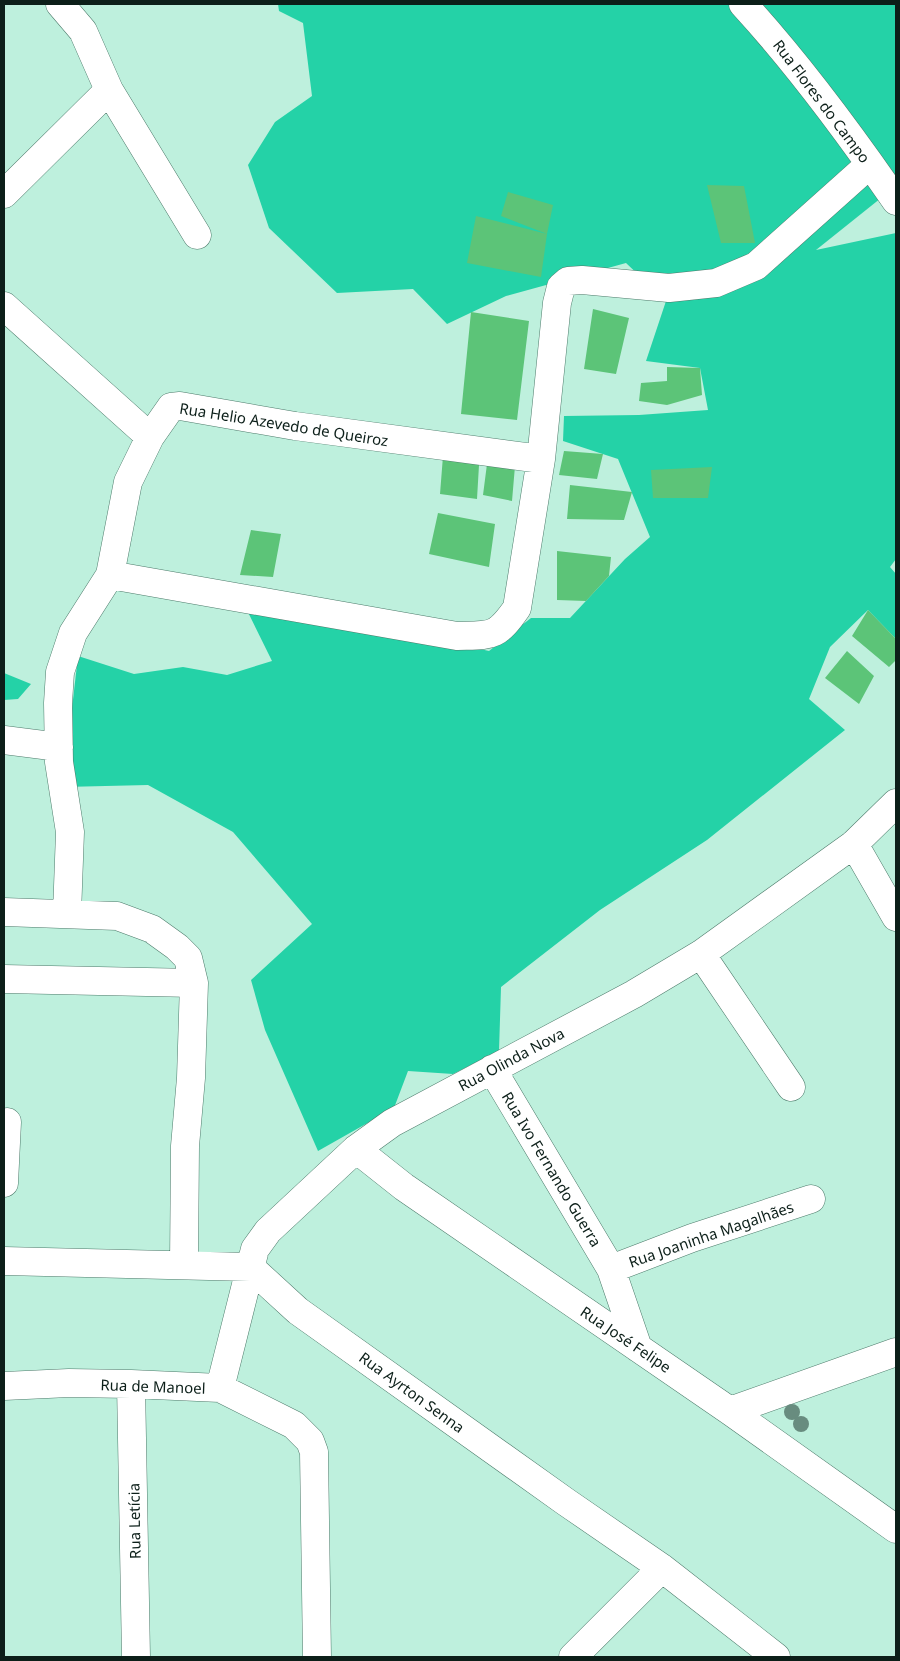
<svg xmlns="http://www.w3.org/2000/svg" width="900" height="1661" viewBox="0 0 900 1661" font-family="'Noto Sans',sans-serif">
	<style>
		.forest { fill: #24d2a7 }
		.building { fill: #5cc478 }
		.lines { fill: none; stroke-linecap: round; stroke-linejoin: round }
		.minor-casing { stroke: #4d7b6b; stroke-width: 29 }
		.minor { stroke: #fff; stroke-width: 28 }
		.tree { fill: #688c7f }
		.labels { text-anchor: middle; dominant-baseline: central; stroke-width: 4; stroke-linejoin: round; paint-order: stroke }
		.street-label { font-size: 15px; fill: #0c1f19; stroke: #fff }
	</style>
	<rect width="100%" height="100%" fill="#bef0dd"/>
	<path class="forest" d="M 278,4 L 896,4 L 896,186 L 816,250 L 896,233 L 896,559 L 890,567 L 896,574 L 896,639 L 868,610 L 830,647 L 809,699 L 845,730 L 707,840 L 600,910 L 501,987 L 499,1051 L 453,1074 L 408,1071 L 394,1108 L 318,1151 L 265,1030 L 251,980 L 312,924 L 233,832 L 148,785 L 63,787 L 78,656 L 134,674 L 183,667 L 227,675 L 272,661 L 241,598 L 286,606 L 489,651 L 531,618 L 570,618 L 625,559 L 650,537 L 618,459 L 563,441 L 564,416 L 639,415 L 708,410 L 700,368 L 646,361 L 666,301 L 626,263 L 506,296 L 447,324 L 413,289 L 337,293 L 269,228 L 248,165 L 275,122 L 312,96 L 303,23 L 279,11 Z
		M 4,673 L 31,684 L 18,699 L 4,700 Z"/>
	<path class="building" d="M 707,185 L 744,186 L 755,243 L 721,243 Z
		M 508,192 L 553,205 L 547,234 L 541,277 L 467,263 L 476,216 L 547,234 L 501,216 Z
		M 593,309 L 629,318 L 616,374 L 584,369 Z
		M 471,312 L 529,321 L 517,420 L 461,414 Z
		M 667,367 L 700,368 L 702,395 L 667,405 L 639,401 L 641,383 L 667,381 Z
		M 564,451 L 603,454 L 597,479 L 559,475 Z
		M 443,456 L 479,465 L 477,499 L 440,494 Z
		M 487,464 L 515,466 L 512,501 L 483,495 Z
		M 712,467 L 708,498 L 653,498 L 651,470 Z
		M 570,485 L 632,492 L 624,520 L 567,519 Z
		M 438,513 L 495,524 L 489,567 L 429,554 Z
		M 251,530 L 281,534 L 273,577 L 240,575 Z
		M 557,551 L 611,557 L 609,576 L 586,601 L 557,600 Z
		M 868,610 L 896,639 L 896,660 L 889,667 L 852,636 Z
		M 847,651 L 874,676 L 859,704 L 825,678 Z"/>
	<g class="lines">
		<g class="minor-casing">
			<path id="minor" d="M 60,4 L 83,31 L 109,90 L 197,235
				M 743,4 C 799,65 849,133 896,201
				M 4,194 L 109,90
				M 4,306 L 150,437
				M 110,575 L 457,636 C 492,635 496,638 517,608 L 541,459 L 557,303 L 561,287 L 568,281 L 582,280 L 669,288 L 716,283 L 756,266 L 870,164
				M 4,740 L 59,747
				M 854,844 L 896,917
				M 4,912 L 117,916 L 152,929 L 177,947 L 188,958 L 194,983
				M 67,914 L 70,832 L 59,762 L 58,703 L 60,672 L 73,633 L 110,575 L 128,482 L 150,437 L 171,407 L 180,406 L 295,426 L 541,459
				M 701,954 L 791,1087
				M 4,979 L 194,983 L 191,1078 L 185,1146 L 184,1264
				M 492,1069 L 611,1269 L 638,1348
				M 356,1149 L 404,1187 L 730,1411 L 896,1529
				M 4,1183 L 7,1122
				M 4,1261 L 250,1267 L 298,1311 L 566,1502 L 662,1568 L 776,1657
				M 611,1269 L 692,1238 L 811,1199
				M 131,1384 L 136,1657
				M 4,1386 L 69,1383 L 131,1384 L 220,1388 L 294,1425 L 310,1441 L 314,1452 L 317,1657
				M 220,1388 L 255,1249 L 268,1231 L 356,1149 L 392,1123 L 634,994 L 701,954 L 854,844 L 896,803
				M 730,1411 L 896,1352
				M 573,1657 L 662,1568"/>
		</g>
		<use href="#minor" class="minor"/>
	</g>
	<g class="tree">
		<circle cx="792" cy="1412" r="8"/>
		<circle cx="801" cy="1424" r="8"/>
	</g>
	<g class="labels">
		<g class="street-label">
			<text transform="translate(822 101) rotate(53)">Rua Flores do Campo</text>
			<text transform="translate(284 424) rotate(9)">Rua Helio Azevedo de Queiroz</text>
			<text transform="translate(511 1059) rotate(-28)">Rua Olinda Nova</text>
			<text transform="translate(552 1169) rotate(59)">Rua Ivo Fernando Guerra</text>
			<text transform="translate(711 1234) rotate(-19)">Rua Joaninha Magalhães</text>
			<text transform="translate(626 1339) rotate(34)">Rua José Felipe</text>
			<text transform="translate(153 1386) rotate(2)">Rua de Manoel</text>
			<text transform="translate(412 1392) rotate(36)">Rua Ayrton Senna</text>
			<text transform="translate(134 1521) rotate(-91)">Rua Letícia</text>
		</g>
	</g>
	<rect width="900" height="1661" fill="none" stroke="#0c1f19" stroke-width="10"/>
</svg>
